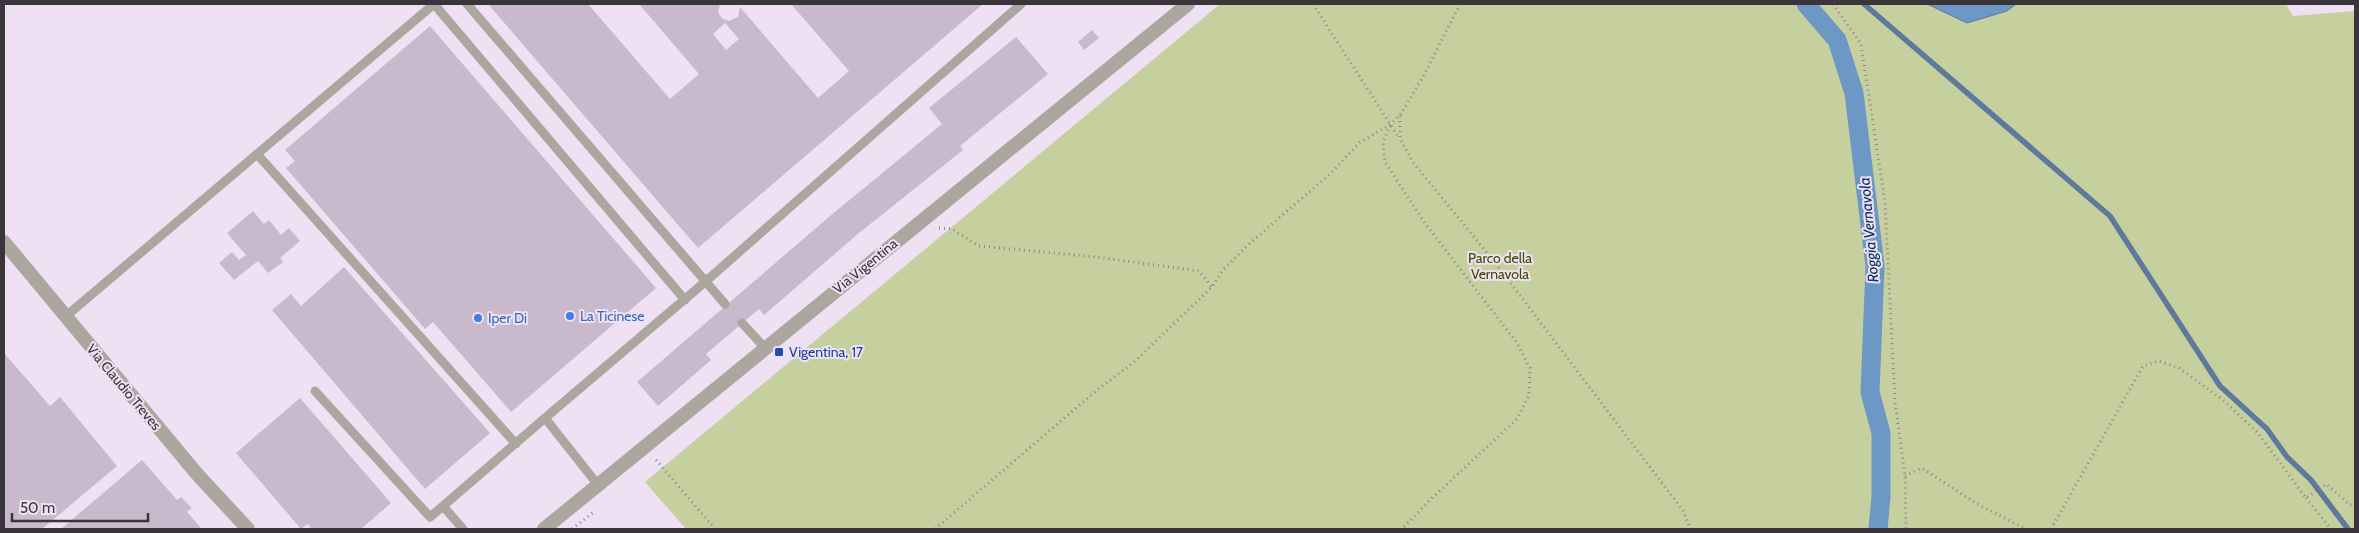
<svg xmlns="http://www.w3.org/2000/svg" width="2359" height="533" viewBox="0 0 2359 533" font-family="Cabin,sans-serif">
	<style>
		.green { fill: #c6d09f }
		.water { fill: #6d97c4; stroke: #5e799b }
		.lines { fill: none; stroke-linecap: round; stroke-linejoin: round }
		.stream { stroke: #5e799b; stroke-width: 5.5 }
		.canal { stroke: #6d97c4; stroke-width: 19 }
		.building { fill: #c8bacc; fill-rule: evenodd }
		.path { stroke: #8e8491; stroke-width: 3; stroke-dasharray: 1 4; stroke-linecap: butt }
		.service { stroke: #aba79e; stroke-width: 9 }
		.minor { stroke: #aba79e; stroke-width: 14 }
		.tertiary { stroke: #aba79e; stroke-width: 14 }
		.shop-dot { fill: #3f7fe0; stroke: #efe0f3; stroke-width: 2 }
		.transit-dot { fill: #1a4fb4; stroke: #efe0f3; stroke-width: 2 }
		.labels { text-anchor: middle; dominant-baseline: central; stroke-width: 4; stroke-linejoin: round; paint-order: stroke }
		.park-label { font-size: 14px; fill: #414a01; stroke: #efe0f3 }
		.street-label { font-size: 14px; fill: #3a343b; stroke: #efe0f3 }
		.shop-label { font-size: 14px; fill: #366cbe; stroke: #efe0f3; text-anchor: start }
		.transit-label { font-size: 14px; fill: #164399; stroke: #efe0f3; text-anchor: start }
		.water-label { font-size: 15px; font-style: italic; fill: #053560; stroke: #efe0f3 }
	</style>
	<rect width="100%" height="100%" fill="#efe0f3"/>
	<path class="green" d="M 1220,4 L 2286,4 L 2293,16 L 2355,11 L 2355,529 L 686,529 L 645,482 Z"/>
	<path class="water" d="M 1927,4 L 2016,4 L 2007,11 L 1967,23 Z"/>
	<g class="lines">
		<path class="stream" d="M 1864,4 L 2110,216 L 2220,386 L 2267,429 L 2287,457 L 2311,480 L 2348,529"/>
		<path class="canal" d="M 1806,4 L 1837,40 L 1854,93 L 1875,266 L 1870,392 L 1881,433 L 1881,497 L 1878,529"/>
	</g>
	<path class="building" d="M 488,4 L 588,4 L 670,99 L 699,74 L 639,4 L 720,4 L 718,13 L 723,19 L 729,21 L 738,17 L 740,7 L 818,98 L 849,71 L 791,4 L 983,4 L 698,248 ZM 725,23 L 739,39 L 726,50 L 713,34 Z
		M 430,26 L 656,288 L 511,412 L 433,322 L 425,329 L 286,168 L 295,161 L 285,150 Z
		M 1092,30 L 1099,38 L 1084,50 L 1078,42 Z
		M 1016,37 L 1048,74 L 960,146 L 963,150 L 859,233 L 764,315 L 759,309 L 706,354 L 711,360 L 658,406 L 637,382 L 830,216 L 942,124 L 929,108 Z
		M 253,211 L 264,224 L 269,220 L 281,235 L 289,228 L 300,241 L 280,258 L 283,262 L 268,273 L 258,261 L 234,280 L 219,263 L 232,252 L 239,260 L 246,255 L 227,233 Z
		M 344,267 L 490,433 L 425,489 L 272,310 L 291,294 L 301,306 Z
		M 4,353 L 50,406 L 60,397 L 117,466 L 42,529 L 4,529 Z
		M 300,398 L 391,503 L 361,529 L 312,529 L 308,524 L 301,529 L 236,453 Z
		M 142,460 L 177,500 L 181,497 L 192,508 L 187,512 L 202,529 L 61,529 Z"/>
	<g class="lines">
		<path class="path" d="M 1313,4 L 1399,138
			M 1833,4 L 1861,44 L 1885,202 L 1895,401 L 1905,476 L 1906,529
			M 1400,116 L 1400,138 L 1412,161 L 1500,269 L 1684,512 L 1690,529
			M 1390,125 L 1383,142 L 1385,162 L 1424,222 L 1517,343 L 1530,368 L 1529,395 L 1517,419 L 1432,498 L 1402,529
			M 939,228 L 952,229 L 979,246 L 1097,257 L 1199,271 L 1212,287
			M 656,460 L 715,529
			M 1905,476 L 1922,468 L 1979,505 L 2026,529
			M 2306,498 L 2331,529
			M 572,529 L 595,511
			M 935,529 L 1097,390 L 1133,363 L 1212,287 L 1223,270 L 1249,244 L 1330,174 L 1359,143 L 1390,125 L 1400,115 L 1423,77 L 1460,4
			M 2051,529 L 2143,366 L 2159,361 L 2179,368 L 2223,400 L 2258,433 L 2306,498 L 2326,484 L 2350,505 L 2355,502"/>
		<path class="service" d="M 434,4 L 685,300
			M 467,4 L 725,304
			M 257,154 L 516,444
			M 65,317 L 434,4
			M 742,323 L 765,348
			M 315,391 L 430,517 L 443,506
			M 598,485 L 545,418 L 705,282 L 1021,4
			M 463,529 L 443,506 L 545,418"/>
		<path class="minor" d="M 4,242 L 197,474 L 248,529"/>
		<path class="tertiary" d="M 544,529 L 1188,4"/>
	</g>
	<g class="shop-dot">
		<circle cx="570" cy="316" r="5"/>
		<circle cx="478" cy="318" r="5"/>
	</g>
	<rect class="transit-dot" x="774" y="347" width="10" height="10" rx="2.5"/>
	<g class="labels">
		<g class="park-label">
			<text x="1500" y="258">Parco della<tspan x="1500" dy="16">Vernavola</tspan></text>
		</g>
		<g class="street-label">
			<text transform="translate(865 266) rotate(-39)">Via Vigentina</text>
			<text transform="translate(124 387) rotate(50)">Via Claudio Treves</text>
		</g>
		<g class="shop-label">
			<text x="580" y="316">La Ticinese</text>
			<text x="488" y="318">Iper Di</text>
		</g>
		<g class="transit-label">
			<text x="789" y="352">Vigentina, 17</text>
		</g>
		<g class="water-label">
			<text transform="translate(1869 230) rotate(-95)">Roggia Vernavola</text>
		</g>
	</g>
	<rect width="2359" height="533" fill="none" stroke="#3a343b" stroke-width="10"/>
	<path d="M12 513v8h136v-8" fill="none" stroke="#3a343b" stroke-width="2.5"/>
	<text x="20" y="513" font-size="15" fill="#3a343b" stroke="#efe0f3" stroke-width="4" paint-order="stroke">50 m</text>
</svg>
